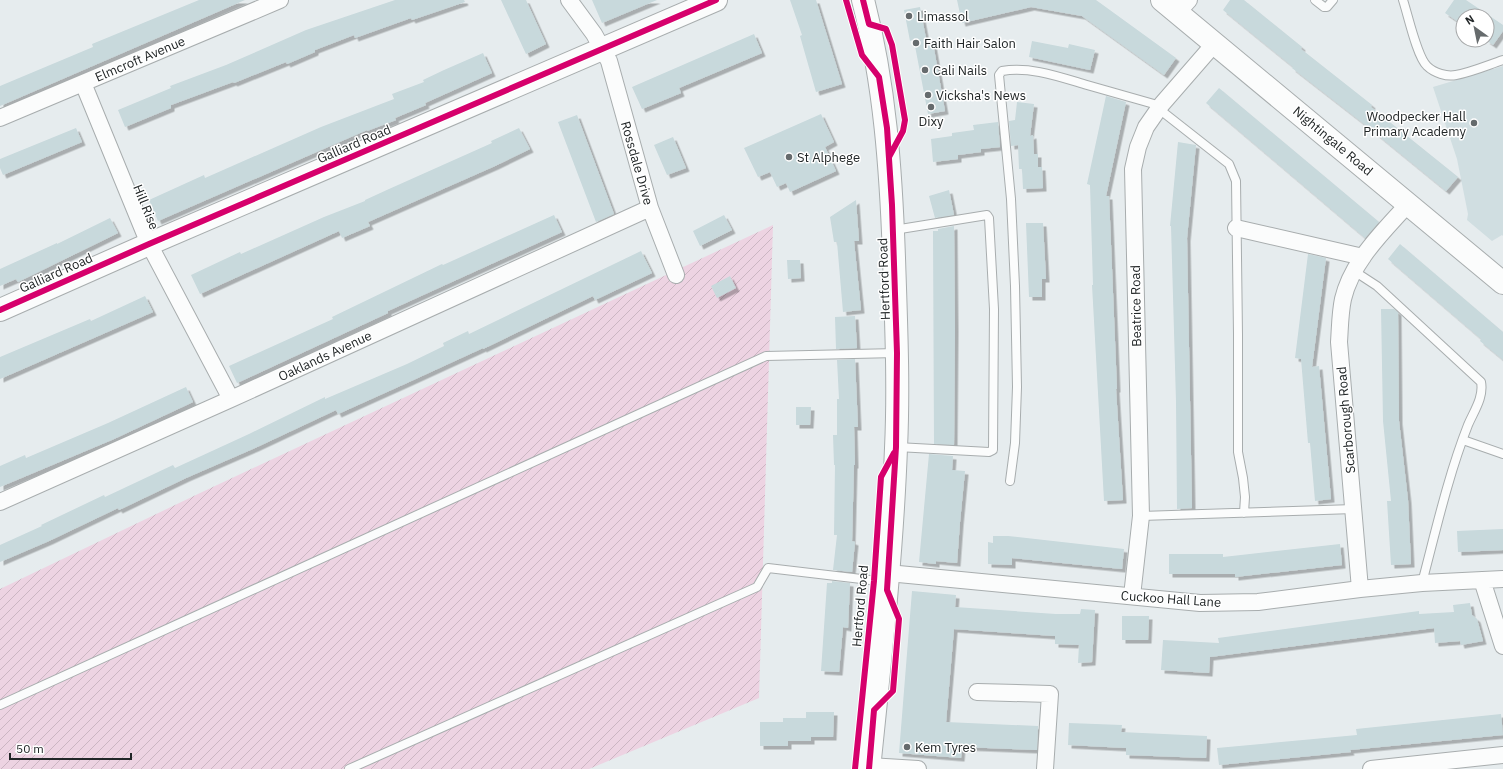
<svg xmlns="http://www.w3.org/2000/svg" width="1503" height="769" viewBox="0 0 1503 769" font-family="'IBM Plex Sans',sans-serif">
	<style>
		.built { fill: #d0dee1 }
		.garden { fill: url(#garden-furrows) }
		.building { fill: #c8d9dc; filter: url(#shadow) }
		.lines { fill: none; stroke-linecap: round; stroke-linejoin: round }
		.lane-casing { stroke: #a8adae; stroke-width: 10 }
		.street-casing { stroke: #a8adae; stroke-width: 18 }
		.secondary-casing { stroke: #a8adae; stroke-width: 24 }
		.primary-casing { stroke: #a8adae; stroke-width: 24 }
		.lane { stroke: #fbfcfc; stroke-width: 8 }
		.street { stroke: #fbfcfc; stroke-width: 16 }
		.secondary { stroke: #fbfcfc; stroke-width: 22 }
		.primary { stroke: #fbfcfc; stroke-width: 22 }
		.cycleway-casing { stroke: #fff; stroke-width: 8 }
		.cycleway { stroke: #d6006c; stroke-width: 6 }
		.poi-dot { fill: #666b6d; stroke: #fff; stroke-width: 1.5 }
		.labels { text-anchor: middle; dominant-baseline: central; stroke-width: 3; stroke-linejoin: round; paint-order: stroke }
		.poi-label { font-size: 13px; fill: #212627; stroke: #fff; text-anchor: start }
		.street-label { font-size: 13px; fill: #212627; stroke: #fff }
	</style>
	<defs>
		<pattern id="garden-furrows" width="10" height="10" patternUnits="userSpaceOnUse"><rect width="10" height="10" fill="#edd3e2"/><path d="M-1 1l2-2M0 10L10 0M9 11l2-2" fill="none" stroke="#cbb5c2"/></pattern>
		<filter id="shadow"><feDropShadow dx="3.5" dy="3.5" stdDeviation="0" flood-color="#0004"/></filter>
	</defs>
	<rect width="100%" height="100%" fill="#e6ecee"/>
	<path class="built" d="M 1503,66 L 1503,236 L 1502,235 L 1492,241 L 1467,220 L 1468,214 L 1457,159 L 1433,87 Z"/>
	<path class="garden" d="M 773,225 L 759,698 L 589,769 L 0,769 L 0,589 L 198,494 Z"/>
	<path class="building" d="M 199,0 L 245,0 L 0,106 L 0,86 L 93,47 L 92,44 Z
		M 395,0 L 464,0 L 465,2 L 412,20 L 411,18 L 355,38 L 354,35 L 315,50 L 315,52 L 287,64 L 286,62 L 234,83 L 233,82 L 171,105 L 171,108 L 125,127 L 118,110 L 171,88 L 170,86 L 226,65 L 306,30 Z
		M 501,0 L 526,0 L 546,44 L 526,54 Z
		M 592,0 L 657,0 L 602,23 Z
		M 790,0 L 816,0 L 842,84 L 816,92 L 800,36 L 802,35 Z
		M 957,0 L 1096,0 L 1176,58 L 1164,75 L 1082,16 L 1031,7 L 962,23 Z
		M 1230,0 L 1244,0 L 1302,47 L 1301,49 L 1372,105 L 1371,107 L 1458,177 L 1446,191 L 1364,124 L 1292,68 L 1293,67 L 1223,10 Z
		M 1454,0 L 1466,0 L 1503,25 L 1503,31 L 1493,45 L 1486,40 L 1487,40 L 1487,16 L 1463,16 L 1463,25 L 1445,13 Z
		M 920,7 L 927,44 L 933,43 L 945,111 L 928,114 L 915,46 L 913,46 L 912,40 L 910,41 L 904,10 Z
		M 754,34 L 762,53 L 679,88 L 681,93 L 642,109 L 632,87 Z
		M 1032,41 L 1068,48 L 1069,44 L 1095,50 L 1090,70 L 1029,57 Z
		M 483,53 L 492,73 L 425,103 L 426,105 L 395,118 L 396,120 L 367,131 L 367,130 L 158,221 L 149,200 L 204,175 L 205,178 L 321,127 L 394,99 L 392,94 L 424,82 L 423,80 L 444,70 Z
		M 1219,88 L 1379,222 L 1365,238 L 1206,103 Z
		M 1106,96 L 1126,102 L 1106,196 L 1109,196 L 1117,389 L 1116,389 L 1123,500 L 1104,501 L 1092,285 L 1093,285 L 1090,185 L 1087,184 Z
		M 1017,102 L 1034,104 L 1030,136 L 1033,135 L 1034,154 L 1038,154 L 1038,167 L 1042,167 L 1043,188 L 1023,189 L 1022,169 L 1019,169 L 1018,145 L 1011,146 L 1009,121 L 1015,120 Z
		M 821,114 L 834,142 L 825,147 L 836,171 L 790,192 L 786,183 L 777,187 L 770,172 L 758,177 L 744,148 Z
		M 577,115 L 614,214 L 596,222 L 558,122 Z
		M 998,122 L 1000,147 L 981,149 L 981,152 L 958,155 L 958,159 L 933,162 L 931,139 L 952,136 L 952,133 L 974,130 L 973,125 Z
		M 76,128 L 82,142 L 3,175 L 0,168 L 0,159 Z
		M 519,128 L 530,149 L 495,166 L 368,222 L 370,226 L 342,238 L 339,231 L 200,294 L 191,275 L 240,252 L 241,254 L 324,217 L 365,201 L 365,200 L 389,189 L 492,143 L 491,141 Z
		M 673,137 L 686,168 L 667,175 L 654,145 Z
		M 1178,142 L 1196,145 L 1187,238 L 1192,508 L 1177,509 L 1176,402 L 1171,226 L 1170,226 Z
		M 949,190 L 954,215 L 935,218 L 929,196 Z
		M 856,200 L 859,241 L 854,241 L 861,310 L 843,312 L 837,242 L 834,242 L 830,217 Z
		M 554,215 L 562,232 L 388,311 L 388,313 L 237,383 L 229,366 L 333,319 L 332,317 L 442,264 L 443,265 Z
		M 724,215 L 732,230 L 700,246 L 693,231 Z
		M 110,218 L 118,233 L 18,282 L 16,279 L 0,286 L 0,269 L 57,243 L 57,244 Z
		M 1026,223 L 1043,223 L 1046,279 L 1042,279 L 1042,297 L 1029,297 Z
		M 954,226 L 955,328 L 954,445 L 934,444 L 933,231 L 938,231 L 938,229 Z
		M 1400,244 L 1503,332 L 1503,360 L 1480,341 L 1481,339 L 1388,259 Z
		M 641,251 L 652,273 L 595,300 L 593,296 L 483,349 L 483,348 L 409,382 L 338,414 L 336,410 L 255,448 L 186,478 L 119,510 L 118,508 L 49,541 L 0,562 L 0,545 L 42,526 L 41,525 L 104,495 L 105,497 L 173,465 L 175,468 L 249,434 L 325,397 L 325,399 L 407,364 L 444,346 L 443,343 L 468,331 L 469,334 Z
		M 1308,254 L 1326,258 L 1312,367 L 1319,366 L 1331,499 L 1315,501 L 1310,443 L 1308,443 L 1301,359 L 1295,358 Z
		M 787,260 L 800,260 L 801,278 L 788,279 Z
		M 730,276 L 736,288 L 717,298 L 711,286 Z
		M 145,296 L 153,312 L 0,379 L 0,357 L 90,319 L 91,321 Z
		M 1381,309 L 1394,309 L 1398,312 L 1399,421 L 1408,500 L 1411,564 L 1391,565 L 1387,501 L 1391,501 L 1383,421 Z
		M 855,316 L 857,348 L 836,349 L 835,317 Z
		M 855,359 L 858,427 L 854,427 L 855,465 L 854,465 L 852,541 L 855,542 L 852,572 L 833,570 L 837,535 L 834,535 L 835,465 L 834,465 L 833,435 L 837,435 L 837,399 L 839,399 L 837,360 Z
		M 186,387 L 193,402 L 114,439 L 0,487 L 0,466 L 25,455 L 26,458 L 108,423 Z
		M 796,407 L 811,407 L 810,425 L 796,425 Z
		M 929,454 L 953,456 L 952,470 L 965,471 L 960,522 L 957,563 L 936,561 L 936,564 L 919,562 Z
		M 1503,529 L 1503,550 L 1458,552 L 1457,531 Z
		M 993,536 L 1008,536 L 1124,549 L 1122,569 L 1012,558 L 1012,565 L 988,564 L 988,542 L 993,543 Z
		M 1340,544 L 1342,565 L 1235,577 L 1235,574 L 1169,574 L 1169,554 L 1223,554 L 1223,557 Z
		M 832,581 L 850,583 L 848,628 L 843,627 L 839,672 L 821,671 L 827,583 L 832,583 Z
		M 912,591 L 956,595 L 955,607 L 1056,614 L 1080,614 L 1081,609 L 1095,610 L 1092,662 L 1078,663 L 1079,645 L 1055,644 L 1055,636 L 954,629 L 946,722 L 1038,726 L 1037,750 L 962,747 L 961,758 L 899,753 Z
		M 1470,603 L 1472,615 L 1477,619 L 1483,641 L 1461,645 L 1460,641 L 1435,643 L 1434,628 L 1210,657 L 1209,673 L 1161,670 L 1163,640 L 1219,643 L 1218,638 L 1329,623 L 1419,611 L 1419,614 L 1454,612 L 1453,605 Z
		M 1122,616 L 1149,616 L 1148,640 L 1122,640 Z
		M 806,712 L 834,712 L 833,737 L 811,737 L 811,741 L 788,741 L 788,746 L 760,746 L 760,722 L 783,722 L 783,718 L 806,718 Z
		M 1501,714 L 1503,735 L 1350,750 L 1351,752 L 1219,765 L 1217,748 L 1357,735 L 1356,729 Z
		M 1069,723 L 1122,725 L 1121,732 L 1207,736 L 1206,758 L 1126,755 L 1126,748 L 1068,745 Z"/>
	<g class="lines">
		<g class="lane-casing">
			<path id="lane" d="M 1315,0 L 1324,7 L 1327,7 L 1333,0
				M 1403,0 C 1408,15 1417,57 1427,66 C 1434,73 1447,77 1456,75 C 1472,72 1488,65 1503,60
				M 1159,109 L 1229,164 L 1236,181 L 1238,334 L 1238,452 L 1243,478 L 1245,497 L 1244,513
				M 894,230 L 987,215 L 989,218 L 994,309 L 993,450 L 989,452 L 897,447
				M 1354,271 L 1377,286 L 1481,382 C 1484,397 1474,411 1468,425 C 1448,476 1436,530 1422,583
				M 1463,440 L 1503,454
				M 1010,481 L 1015,443 L 1017,387 L 1015,286 L 1011,199 L 999,75 L 1002,71 C 1030,66 1060,77 1087,85 C 1112,92 1137,99 1161,106
				M 1141,516 L 1354,509
				M 0,705 L 766,356 L 897,353
				M 349,769 L 757,587 L 768,568 L 887,582"/>
		</g>
		<g class="street-casing">
			<path id="street" d="M 569,0 L 594,34 L 609,61 L 650,208 L 676,275
				M 1178,12 L 1189,0
				M 83,83 L 149,244 L 231,399
				M 0,118 L 280,0
				M 1236,228 L 1363,257
				M 0,502 L 231,399 L 650,208
				M 888,573 L 1200,603 L 1258,602 L 1360,589 L 1422,583 L 1503,579
				M 1482,580 L 1503,646
				M 1360,589 L 1339,342 C 1340,328 1340,313 1343,299 C 1352,261 1383,232 1408,204
				M 1132,596 L 1141,516 L 1133,169 L 1138,147 L 1146,127 L 1162,104 L 1215,43
				M 977,692 L 1050,694 L 1045,769
				M 869,766 L 918,769
				M 1371,769 L 1503,755"/>
		</g>
		<g class="secondary-casing">
			<path id="secondary" d="M 1162,0 L 1503,283
				M 0,310 L 149,244 L 716,0"/>
		</g>
		<g class="primary-casing">
			<path id="primary" d="M 863,0 C 885,84 891,171 894,258 C 896,321 899,385 896,448 C 892,555 880,662 869,769"/>
		</g>
		<use href="#lane" class="lane"/>
		<use href="#street" class="street"/>
		<use href="#secondary" class="secondary"/>
		<use href="#primary" class="primary"/>
		<g class="cycleway-casing">
			<path id="cycleway" d="M 846,0 L 862,55 L 879,77 L 887,128 L 892,205 L 897,353 L 896,447 L 887,590 L 899,619 L 893,691 L 874,710 L 869,769
				M 863,0 L 869,24 L 886,29 L 892,45 L 905,120 L 903,131 L 889,157
				M 0,310 L 149,244 L 716,0
				M 855,769 L 874,581 L 881,477 L 894,453"/>
		</g>
		<use href="#cycleway" class="cycleway"/>
	</g>
	<g class="poi-dot">
		<circle cx="909" cy="16" r="4"/>
		<circle cx="916" cy="43" r="4"/>
		<circle cx="925" cy="70" r="4"/>
		<circle cx="928" cy="95" r="4"/>
		<circle cx="931" cy="107" r="4"/>
		<circle cx="1474" cy="123" r="4"/>
		<circle cx="789" cy="157" r="4"/>
		<circle cx="907" cy="747" r="4"/>
	</g>
	<g class="labels">
		<g class="poi-label">
			<text x="917" y="16">Limassol</text>
			<text x="924" y="43">Faith Hair Salon</text>
			<text x="933" y="70">Cali Nails</text>
			<text x="936" y="95">Vicksha's News</text>
			<text x="1466" y="116" text-anchor="end">Woodpecker Hall<tspan x="1466" dy="15">Primary Academy</tspan></text>
			<text x="931" y="121" text-anchor="middle">Dixy</text>
			<text x="797" y="157">St Alphege</text>
			<text x="915" y="747">Kem Tyres</text>
		</g>
		<g class="street-label">
			<text transform="translate(140 59) rotate(-23)">Elmcroft Avenue</text>
			<text transform="translate(1333 141) rotate(40)">Nightingale Road</text>
			<text transform="translate(354 144) rotate(-23)">Galliard Road</text>
			<text transform="translate(637 163) rotate(74)">Rossdale Drive</text>
			<text transform="translate(146 207) rotate(68)">Hill Rise</text>
			<text transform="translate(56 273) rotate(-24)">Galliard Road</text>
			<text transform="translate(884 279) rotate(-92)">Hertford Road</text>
			<text transform="translate(1136 306) rotate(-91)">Beatrice Road</text>
			<text transform="translate(325 356) rotate(-25)">Oaklands Avenue</text>
			<text transform="translate(1346 420) rotate(-95)">Scarborough Road</text>
			<text transform="translate(1171 599) rotate(4)">Cuckoo Hall Lane</text>
			<text transform="translate(860 606) rotate(-85)">Hertford Road</text>
		</g>
	</g>
	<g transform="translate(1475 28) rotate(327)"><circle r="19" fill="#ffffff" stroke="#a6a8a9"/>
	<path d="M0-3L7 15L0 10L-7 15Z" fill="#666b6d"/>
	<text y="-6" font-size="11" font-weight="bold" text-anchor="middle" fill="#212627">N</text>
	</g>
	<path d="M10 753v6h121v-6" fill="none" stroke="#212627" stroke-width="2"/>
	<text x="16" y="753" font-size="12" fill="#212627" stroke="#ffffff" stroke-width="3" paint-order="stroke">50 m</text>
</svg>
